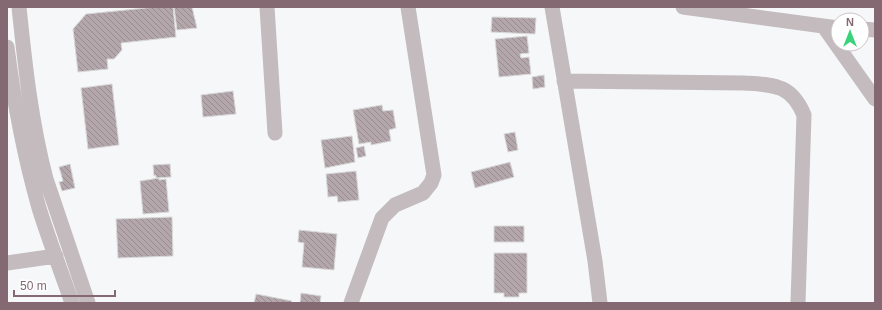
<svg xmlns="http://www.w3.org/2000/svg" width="882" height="310" viewBox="0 0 882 310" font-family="Helvetica,sans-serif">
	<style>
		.building { fill: url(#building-back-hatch); stroke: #d8d9d9 }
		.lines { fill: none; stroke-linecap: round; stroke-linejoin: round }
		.minor { stroke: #c3bbbe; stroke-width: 15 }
	</style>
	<defs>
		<pattern id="building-back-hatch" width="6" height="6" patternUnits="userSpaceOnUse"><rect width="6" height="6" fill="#b4a7ac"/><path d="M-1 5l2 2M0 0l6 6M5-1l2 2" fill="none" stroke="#988c90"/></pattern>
	</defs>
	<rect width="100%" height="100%" fill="#f5f7f8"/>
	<path class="building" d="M 156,7 L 173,7 L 176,37 L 121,43 L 122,50 L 114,59 L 107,59 L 108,69 L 78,72 L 73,29 L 86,14 Z
		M 174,7 L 192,7 L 197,28 L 177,30 Z
		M 492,17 L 536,18 L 535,34 L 491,32 Z
		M 527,36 L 529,53 L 520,54 L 521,58 L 529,57 L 531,74 L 499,77 L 495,39 Z
		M 544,75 L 545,87 L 533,89 L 532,77 Z
		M 112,84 L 119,145 L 88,149 L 81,88 Z
		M 233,91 L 236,114 L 203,117 L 201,95 Z
		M 382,105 L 383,111 L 393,110 L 396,128 L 389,130 L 391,141 L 371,145 L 371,142 L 359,144 L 353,110 Z
		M 515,132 L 518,150 L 508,152 L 504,134 Z
		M 352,136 L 355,162 L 325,168 L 321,140 Z
		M 364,146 L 366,156 L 358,158 L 356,148 Z
		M 510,162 L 514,177 L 475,188 L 471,172 Z
		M 70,164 L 75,188 L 62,191 L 59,182 L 63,181 L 59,167 Z
		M 170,164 L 171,177 L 156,178 L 156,175 L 154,176 L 153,165 Z
		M 356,171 L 359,200 L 338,202 L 337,196 L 328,197 L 326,174 Z
		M 159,178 L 159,180 L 166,179 L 169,212 L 143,214 L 140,181 Z
		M 172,217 L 173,256 L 118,258 L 116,219 Z
		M 494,226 L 524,226 L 524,242 L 494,242 Z
		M 299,230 L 337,234 L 334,270 L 302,267 L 304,243 L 298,242 Z
		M 494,253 L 527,253 L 527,293 L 519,293 L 519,297 L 504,297 L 504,293 L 494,293 Z
		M 301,293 L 321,296 L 320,303 L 300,303 Z
		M 256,294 L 292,301 L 291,303 L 254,303 Z"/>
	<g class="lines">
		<path class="minor" d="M 19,7 C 25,65 31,122 46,179 L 88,303
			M 267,7 L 275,133
			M 552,7 L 595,261 L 600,303
			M 683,7 L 838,28
			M 824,27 L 875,99
			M 862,29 L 875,30
			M 7,47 C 14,102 24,155 39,208 C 49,240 61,271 72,303
			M 564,81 L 744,83 C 774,85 791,84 804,115 L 798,303
			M 7,263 L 56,256
			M 351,303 L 382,218 L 395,205 L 423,193 L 431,183 L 434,175 L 408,7"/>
	</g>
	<rect width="882" height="310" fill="none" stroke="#846973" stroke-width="16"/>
	<g transform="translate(850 32)"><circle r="19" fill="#ffffff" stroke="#cec3c7"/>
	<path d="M0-3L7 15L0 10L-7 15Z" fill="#39d47a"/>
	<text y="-6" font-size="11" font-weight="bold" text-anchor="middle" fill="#846973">N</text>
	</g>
	<path d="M14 290v6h101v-6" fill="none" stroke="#846973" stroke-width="2"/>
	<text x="20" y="290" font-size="12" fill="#846973" stroke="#ffffff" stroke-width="3" paint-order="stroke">50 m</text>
</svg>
